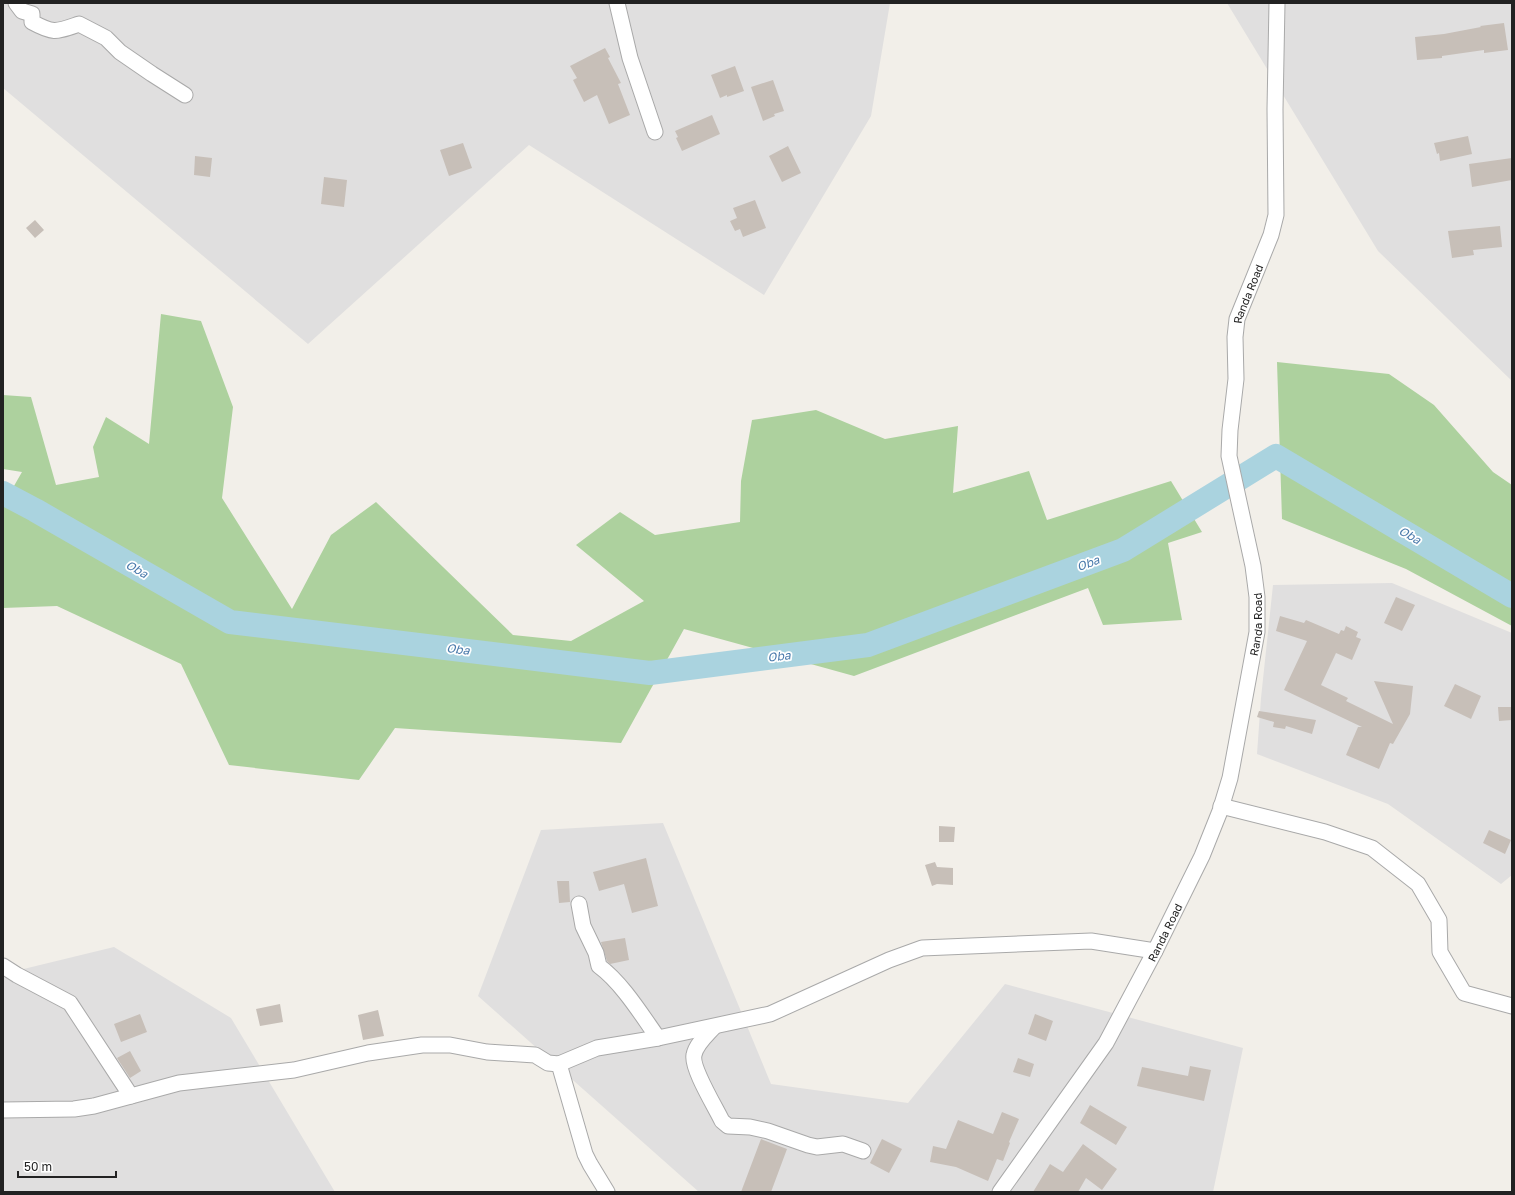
<svg xmlns="http://www.w3.org/2000/svg" width="1515" height="1195" viewBox="0 0 1515 1195" font-family="'Golos Text',sans-serif">
	<style>
		.residential { fill: #e0dfdf }
		.forest { fill: #add19e }
		.lines { fill: none; stroke-linecap: round; stroke-linejoin: round }
		.river { stroke: #aad3df; stroke-width: 24 }
		.building { fill: #c7bfb8 }
		.minor-casing { stroke: #a9a9a9; stroke-width: 17 }
		.minor { stroke: #fff; stroke-width: 15 }
		.labels { text-anchor: middle; dominant-baseline: central; stroke-width: 3.5; stroke-linejoin: round; paint-order: stroke }
		.street-label { font-size: 11px; fill: #222; stroke: #fff }
		.water-label { font-size: 12px; font-style: italic; fill: #4a7aab; stroke: #fff }
	</style>
	<rect width="100%" height="100%" fill="#f2efe9"/>
	<path class="residential" d="M 3,3 L 890,3 L 871,116 L 764,295 L 529,145 L 308,344 L 3,88 Z
		M 1227,3 L 1512,3 L 1512,381 L 1378,251 Z
		M 1392,583 L 1512,633 L 1512,875 L 1501,884 L 1388,804 L 1257,754 L 1261,698 L 1273,585 Z
		M 663,823 L 771,1084 L 908,1103 L 1005,984 L 1243,1048 L 1213,1192 L 699,1192 L 478,996 L 541,830 Z
		M 114,947 L 231,1018 L 335,1192 L 3,1192 L 3,974 Z"/>
	<path class="forest" d="M 161,314 L 201,321 L 233,407 L 222,498 L 292,609 L 331,535 L 376,502 L 513,635 L 571,641 L 644,601 L 576,545 L 620,512 L 655,535 L 740,522 L 741,481 L 752,420 L 816,410 L 885,439 L 958,426 L 953,493 L 1029,471 L 1047,520 L 1171,481 L 1202,532 L 1168,543 L 1182,620 L 1103,625 L 1088,588 L 854,676 L 684,629 L 621,743 L 395,728 L 359,780 L 229,765 L 181,664 L 57,606 L 3,608 L 3,505 L 22,472 L 3,469 L 3,395 L 31,397 L 56,485 L 99,477 L 93,447 L 106,417 L 149,444 Z
		M 1277,362 L 1389,374 L 1434,405 L 1493,472 L 1512,485 L 1512,626 L 1406,569 L 1282,519 Z"/>
	<g class="lines">
		<path class="river" d="M 3,493 L 35,510 L 230,622 L 650,673 L 868,645 L 1123,550 L 1276,456 L 1512,596"/>
	</g>
	<path class="building" d="M 1504,23 L 1508,50 L 1484,53 L 1484,50 L 1442,56 L 1442,58 L 1417,60 L 1415,37 L 1444,34 L 1481,27 L 1480,26 Z
		M 605,48 L 610,57 L 608,58 L 621,83 L 618,84 L 630,115 L 609,124 L 597,95 L 584,102 L 573,80 L 577,78 L 570,66 Z
		M 735,66 L 744,91 L 727,97 L 727,95 L 720,98 L 711,75 Z
		M 773,80 L 784,111 L 774,114 L 775,116 L 763,121 L 751,87 Z
		M 712,115 L 720,134 L 682,151 L 676,138 L 678,137 L 675,131 Z
		M 1468,136 L 1472,154 L 1440,161 L 1439,153 L 1437,154 L 1434,143 Z
		M 463,143 L 472,168 L 449,176 L 440,150 Z
		M 788,146 L 801,173 L 782,182 L 769,156 Z
		M 195,156 L 212,158 L 210,177 L 194,175 Z
		M 1512,158 L 1512,180 L 1472,187 L 1469,164 Z
		M 324,177 L 347,180 L 344,207 L 321,204 Z
		M 755,200 L 766,228 L 743,237 L 740,229 L 735,231 L 730,221 L 737,218 L 733,208 Z
		M 35,220 L 44,230 L 35,238 L 26,228 Z
		M 1500,226 L 1502,247 L 1473,250 L 1474,255 L 1452,258 L 1448,231 Z
		M 1396,597 L 1415,605 L 1402,631 L 1384,623 Z
		M 1280,616 L 1304,623 L 1306,620 L 1339,634 L 1341,630 L 1344,631 L 1346,626 L 1358,632 L 1356,637 L 1361,639 L 1352,660 L 1336,653 L 1321,685 L 1348,698 L 1346,701 L 1393,724 L 1374,681 L 1413,686 L 1410,714 L 1393,744 L 1390,743 L 1379,769 L 1346,755 L 1358,727 L 1362,727 L 1284,690 L 1307,641 L 1276,631 Z
		M 1455,684 L 1481,696 L 1471,719 L 1444,706 Z
		M 1498,707 L 1512,707 L 1512,720 L 1499,721 Z
		M 1259,711 L 1316,720 L 1312,734 L 1286,726 L 1285,729 L 1273,727 L 1274,722 L 1257,717 Z
		M 939,826 L 955,827 L 954,842 L 939,842 Z
		M 1489,830 L 1511,840 L 1505,854 L 1483,843 Z
		M 646,858 L 658,906 L 632,913 L 624,884 L 599,891 L 593,872 Z
		M 935,862 L 937,867 L 953,868 L 953,885 L 937,884 L 932,886 L 925,865 Z
		M 557,881 L 569,881 L 570,902 L 559,903 Z
		M 625,938 L 629,960 L 610,964 L 607,961 L 601,942 Z
		M 280,1004 L 283,1022 L 260,1026 L 256,1009 Z
		M 378,1010 L 384,1036 L 363,1040 L 358,1015 Z
		M 140,1014 L 147,1032 L 121,1042 L 114,1024 Z
		M 1035,1014 L 1053,1021 L 1046,1041 L 1028,1034 Z
		M 130,1051 L 141,1071 L 130,1078 L 117,1058 Z
		M 1018,1058 L 1034,1064 L 1030,1077 L 1013,1072 Z
		M 1190,1066 L 1211,1070 L 1204,1101 L 1137,1086 L 1142,1067 L 1188,1076 Z
		M 1090,1105 L 1127,1127 L 1116,1145 L 1080,1123 Z
		M 1002,1112 L 1019,1119 L 1009,1142 L 1010,1143 L 1003,1161 L 997,1159 L 988,1181 L 956,1167 L 930,1162 L 933,1146 L 946,1149 L 958,1120 L 993,1134 Z
		M 761,1139 L 787,1149 L 771,1192 L 741,1192 Z
		M 882,1139 L 902,1149 L 889,1173 L 870,1163 Z
		M 1083,1144 L 1117,1169 L 1102,1190 L 1086,1178 L 1078,1192 L 1033,1192 L 1050,1164 L 1063,1172 Z"/>
	<g class="lines">
		<g class="minor-casing">
			<g id="minor">
				<path d="M 16,3 L 22,11 L 32,14 L 32,22 C 54,34 56,32 79,24 L 106,38 L 120,52 L 152,74 L 185,95"/>
				<path d="M 617,3 L 630,58 L 655,132"/>
				<path d="M 1221,806 L 1325,832 L 1372,848 L 1418,884 L 1439,920 L 1440,952 L 1464,993 L 1512,1006"/>
				<path d="M 579,904 L 583,926 L 596,953 L 599,966 C 622,983 641,1014 658,1038"/>
				<path d="M 3,966 L 17,975 L 70,1003 L 131,1096"/>
				<path d="M 714,1027 C 707,1035 696,1044 694,1055 C 691,1068 716,1108 722,1121 L 728,1126 L 750,1127 L 768,1131 L 808,1145 L 817,1147 L 843,1144 L 863,1151"/>
				<path d="M 559,1064 L 585,1154 L 590,1164 L 607,1192"/>
				<path d="M 3,1110 L 74,1109 L 94,1106 L 179,1083 L 294,1070 L 368,1053 L 422,1045 L 450,1045 L 487,1052 L 535,1055 L 548,1063 L 559,1064 L 597,1048 L 658,1038 L 770,1014 L 889,960 L 922,948 L 1091,941 L 1155,951"/>
				<path id="s1" d="M 1000,1192 L 1106,1043 L 1155,951 L 1202,856 L 1220,811 L 1230,778 L 1257,632 L 1257,597 L 1253,566 L 1229,456 L 1230,430 L 1236,379 L 1235,337 L 1237,319 L 1271,235 L 1276,215 L 1275,109 L 1277,3"/>
			</g>
		</g>
		<use href="#minor" class="minor"/>
	</g>
	<g class="labels">
		<g class="street-label">
			<text stroke="none"><textPath href="#s1" startOffset="968">Randa Road</textPath></text>
			<text stroke="none"><textPath href="#s1" startOffset="632">Randa Road</textPath></text>
			<text stroke="none"><textPath href="#s1" startOffset="308">Randa Road</textPath></text>
		</g>
		<g class="water-label">
			<text transform="translate(1410 535) rotate(30)">Oba</text>
			<text transform="translate(1088 563) rotate(-21)">Oba</text>
			<text transform="translate(137 569) rotate(30)">Oba</text>
			<text transform="translate(458 649) rotate(7)">Oba</text>
			<text transform="translate(779 656) rotate(-7)">Oba</text>
		</g>
	</g>
	<rect width="1515" height="1195" fill="none" stroke="#222222" stroke-width="8"/>
	<path d="M18 1171v6h98v-6" fill="none" stroke="#222222" stroke-width="2"/>
	<text x="24" y="1171" font-size="12" fill="#222222" stroke="#ffffff" stroke-width="3" paint-order="stroke">50 m</text>
</svg>
